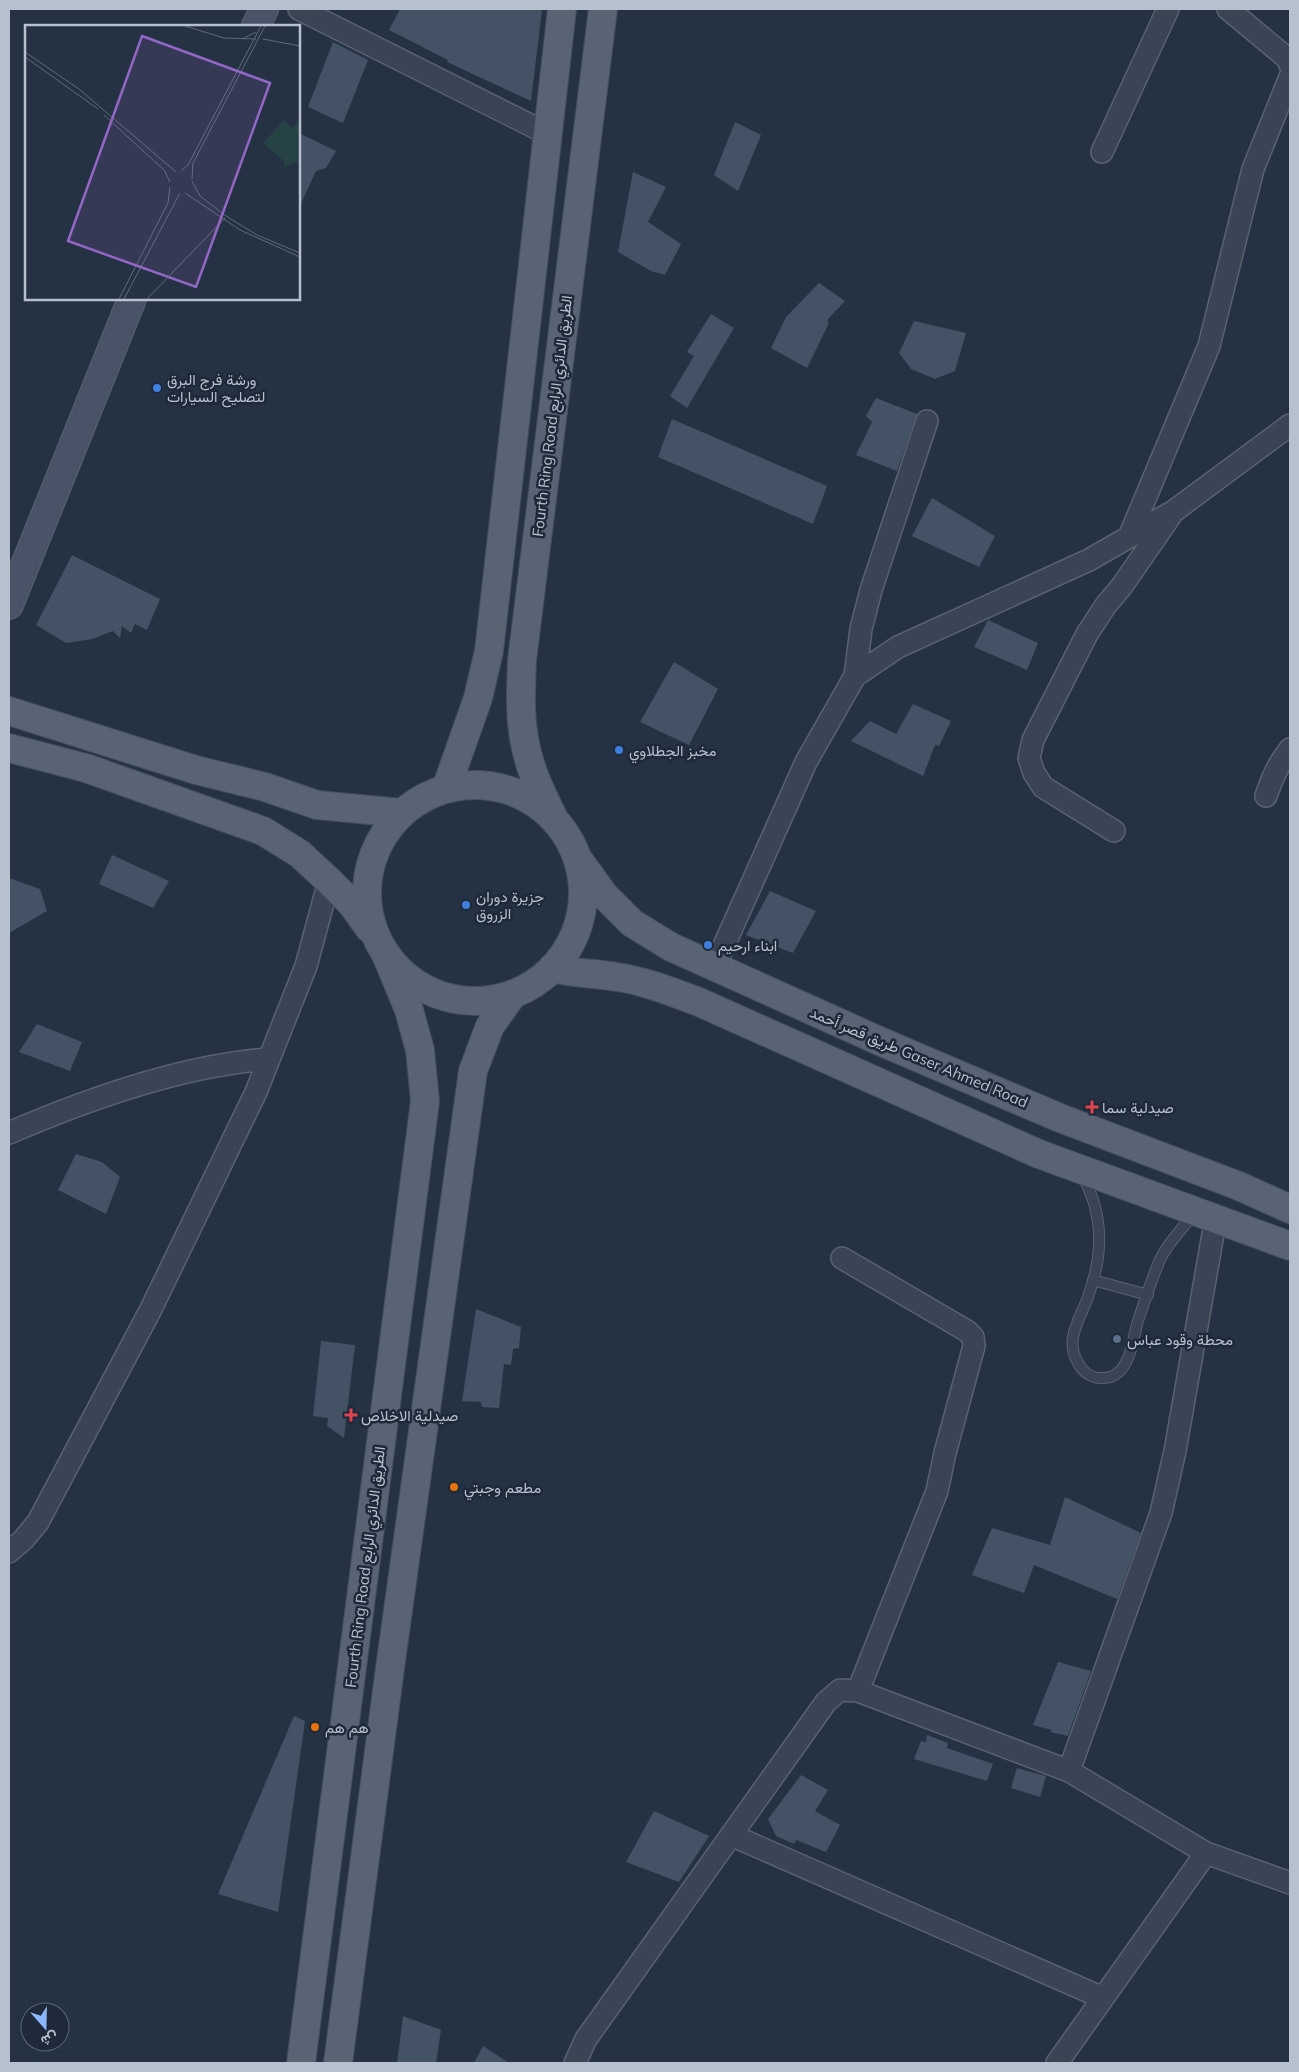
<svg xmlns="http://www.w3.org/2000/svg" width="1299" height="2072" viewBox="0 0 1299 2072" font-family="Mulish,Vazirmatn,sans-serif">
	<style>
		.building { fill: #445266 }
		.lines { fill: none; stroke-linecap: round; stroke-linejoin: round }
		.lane-casing { stroke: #586271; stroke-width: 12 }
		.street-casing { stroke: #586271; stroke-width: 24 }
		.secondary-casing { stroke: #586271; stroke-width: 30 }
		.primary-casing { stroke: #434d5d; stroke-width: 30 }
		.lane { stroke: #3a4454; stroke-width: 10 }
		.street { stroke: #3a4454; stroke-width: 21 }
		.secondary { stroke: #485367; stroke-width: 28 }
		.primary { stroke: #586373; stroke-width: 28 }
		.shop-dot { fill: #3f7fe0; stroke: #1e2939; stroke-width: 2 }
		.health-dot { fill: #e0444e; stroke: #1e2939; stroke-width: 2 }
		.service-dot { fill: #5c6f8a; stroke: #1e2939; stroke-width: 2 }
		.food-dot { fill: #e8710a; stroke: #1e2939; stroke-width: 2 }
		.labels { text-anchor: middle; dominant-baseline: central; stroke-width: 5; stroke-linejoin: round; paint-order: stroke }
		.poi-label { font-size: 15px; fill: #b7c0cd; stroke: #1e2939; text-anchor: start }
		.street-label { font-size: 15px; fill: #b7c0cd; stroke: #1e2939 }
		.inset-road { fill: none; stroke: #5f6b7b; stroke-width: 1 }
		.view { fill: #9367c5; fill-opacity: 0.15; stroke: #9367c5; stroke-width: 2.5 }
		.inset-edge { fill: none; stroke: #b7c0cd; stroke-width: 2.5 }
	</style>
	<rect width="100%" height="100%" fill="#253244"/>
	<path class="building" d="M 400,9 L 542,9 L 531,101 L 447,62 L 448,60 L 389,30 Z
		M 333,42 L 368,60 L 343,123 L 308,107 Z
		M 735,122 L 761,135 L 738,191 L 714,175 Z
		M 299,133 L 336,151 L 326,168 L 316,171 L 299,208 Z
		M 633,172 L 666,187 L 648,222 L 681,244 L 665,275 L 651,271 L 618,252 Z
		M 819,283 L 845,301 L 828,319 L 828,325 L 807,368 L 771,348 L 786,317 Z
		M 711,314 L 734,328 L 687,408 L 670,396 L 694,356 L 687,352 Z
		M 914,321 L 966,333 L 955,371 L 935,379 L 911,369 L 899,353 Z
		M 876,398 L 917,414 L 897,471 L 856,455 L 872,422 L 866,416 Z
		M 672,419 L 827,486 L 813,524 L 658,457 Z
		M 932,498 L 995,536 L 979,567 L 912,536 Z
		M 72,555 L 160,599 L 147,630 L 135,624 L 131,633 L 122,626 L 120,638 L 113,631 L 93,639 L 66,643 L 36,625 Z
		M 988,620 L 1038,643 L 1027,670 L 974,647 Z
		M 674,662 L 718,689 L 689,745 L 640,722 Z
		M 913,704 L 951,721 L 939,746 L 935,745 L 923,776 L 851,741 L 870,721 L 896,734 Z
		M 112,855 L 169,881 L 153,908 L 99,884 Z
		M 9,878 L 40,889 L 47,911 L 9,933 Z
		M 770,891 L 816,911 L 793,953 L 746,935 Z
		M 37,1024 L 82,1042 L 70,1071 L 19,1052 Z
		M 76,1154 L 102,1162 L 120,1177 L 106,1214 L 58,1190 Z
		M 476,1309 L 521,1327 L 519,1348 L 513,1349 L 511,1365 L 504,1364 L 499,1408 L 482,1407 L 481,1402 L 462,1401 Z
		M 321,1341 L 355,1345 L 344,1438 L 327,1426 L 328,1418 L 313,1416 Z
		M 1065,1497 L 1141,1533 L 1117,1599 L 1034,1565 L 1024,1593 L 972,1575 L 992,1528 L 1050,1545 Z
		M 1058,1662 L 1091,1671 L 1068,1736 L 1050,1732 L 1052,1730 L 1033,1725 Z
		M 294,1716 L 305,1721 L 278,1912 L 218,1894 Z
		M 927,1735 L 948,1743 L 947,1748 L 993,1764 L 987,1781 L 914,1759 L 921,1741 L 926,1742 Z
		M 1017,1768 L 1046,1776 L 1040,1797 L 1011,1788 Z
		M 801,1775 L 828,1790 L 815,1811 L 840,1825 L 826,1852 L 796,1840 L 794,1844 L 776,1836 L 768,1819 Z
		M 654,1811 L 709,1836 L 679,1882 L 626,1862 Z
		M 403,2016 L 441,2030 L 436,2063 L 397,2063 Z
		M 483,2046 L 509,2063 L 474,2063 Z"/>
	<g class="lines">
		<g class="lane-casing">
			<path id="lane" d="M 1082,1176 C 1105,1215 1103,1256 1088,1297 C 1080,1319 1065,1339 1077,1361 C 1081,1370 1090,1378 1100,1378 C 1109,1378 1114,1377 1120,1371 C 1132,1358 1133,1337 1138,1321 C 1144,1303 1150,1284 1157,1267 C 1164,1247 1181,1230 1194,1214
				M 1093,1280 L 1148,1295"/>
		</g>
		<g class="street-casing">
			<path id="street" d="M 299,9 L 548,134
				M 1228,9 L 1288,59 L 1290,65
				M 1102,152 L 1168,9
				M 1129,537 L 1209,346 L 1253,169 L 1290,77
				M 855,676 L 861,629 L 871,590 L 927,421
				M 1266,796 C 1272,778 1278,764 1290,749
				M 1114,831 L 1043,787 L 1034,773 L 1029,758 L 1033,740 L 1087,634 L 1106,605 L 1122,586 L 1171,515
				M 714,968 L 806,762 L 855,676 L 898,647 L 1089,560 L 1129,537 L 1174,511 L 1290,425
				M 9,1133 C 88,1099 183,1065 269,1059
				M 842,1258 L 967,1331 L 973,1337 L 974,1346 L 945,1453 L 937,1491 L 858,1691
				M 9,1552 L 23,1540 L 38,1522 L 150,1311 L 256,1092 L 306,966 L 329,881
				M 1069,1771 L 1161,1513 L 1175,1451 L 1216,1217
				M 731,1835 L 1103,1998
				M 575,2063 L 586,2039 L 826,1702 L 840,1690 L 858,1691 L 1069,1771 L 1206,1853 L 1290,1883
				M 1057,2063 L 1206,1853"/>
		</g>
		<g class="secondary-casing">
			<path id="secondary" d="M 256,26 L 264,9
				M 9,605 L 132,299"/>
		</g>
		<g class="primary-casing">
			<path id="primary" d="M 9,711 L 196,770 L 265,787 L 317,805 L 402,813
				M 9,748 L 86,768 L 263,831 L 300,854 L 329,881 L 352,904 L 369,928
				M367 893a108 108 0 1 1 216 0a108 108 0 1 1-216 0Z
				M 446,789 L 478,698 L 489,651 L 562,9
				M 554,819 C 543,796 531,773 526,748 C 519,719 521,689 522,660 L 603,9
				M 578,859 L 604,895 L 632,923 L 671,947 L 884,1043 L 1060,1118 L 1239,1186 L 1290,1209
				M 552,968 C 576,974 594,973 617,977 C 645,981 672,992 699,1002 L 1039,1154 L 1290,1246
				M 301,2063 L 425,1101 L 420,1050 L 409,1010 L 387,957
				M 338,2063 L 390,1668 L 473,1071 L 490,1026 L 513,994"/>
		</g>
		<use href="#lane" class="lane"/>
		<use href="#street" class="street"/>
		<use href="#secondary" class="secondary"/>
		<use href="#primary" class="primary"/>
	</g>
	<g class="shop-dot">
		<circle cx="157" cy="388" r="5"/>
		<circle cx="619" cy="750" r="5"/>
		<circle cx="466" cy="905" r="5"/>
		<circle cx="708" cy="945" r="5"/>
	</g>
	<g class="health-dot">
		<path d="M1089.5 1099.5h5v5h5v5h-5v5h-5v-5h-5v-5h5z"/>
		<path d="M348.5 1407.5h5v5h5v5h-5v5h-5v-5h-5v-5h5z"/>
	</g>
	<circle class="service-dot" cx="1117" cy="1339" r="5"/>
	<g class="food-dot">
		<circle cx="454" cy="1487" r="5"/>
		<circle cx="315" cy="1727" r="5"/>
	</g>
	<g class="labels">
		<g class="poi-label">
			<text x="167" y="379">ورشة فرج البرق<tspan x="167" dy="17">لتصليح السيارات</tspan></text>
			<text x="629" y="750">مخبز الجطلاوي</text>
			<text x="476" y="896">جزيرة دوران<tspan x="476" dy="17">الزروق</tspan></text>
			<text x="718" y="945">ابناء ارحيم</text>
			<text x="1102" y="1107">صيدلية سما</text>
			<text x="1127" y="1339">محطة وقود عباس</text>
			<text x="361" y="1415">صيدلية الاخلاص</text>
			<text x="464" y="1487">مطعم وجبتي</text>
			<text x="325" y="1727">هم هم</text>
		</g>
		<g class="street-label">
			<text transform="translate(552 416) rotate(-83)">Fourth Ring Road الطريق الدائري الرابع</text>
			<text transform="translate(919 1057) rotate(23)">طريق قصر أحمد Gaser Ahmed Road</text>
			<text transform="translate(365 1567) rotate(-83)">Fourth Ring Road الطريق الدائري الرابع</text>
		</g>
	</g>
	<g transform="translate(25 25)">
		<rect width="275" height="275" fill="#253244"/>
		<path d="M 259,95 L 267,103 L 275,95 L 275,138 L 270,137 L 259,142 L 259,136 L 238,118 Z" fill="#274245"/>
		<path class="inset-road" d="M 160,1 L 199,13 L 231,14M 217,14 L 231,7M 238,14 L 275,21M 0,27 L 54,64 L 151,147M 0,32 L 73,84M 79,90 L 139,145 L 145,157M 156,146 L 163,140 L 236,1M 167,154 L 168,138 L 240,1M 167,156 L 175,171 L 201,191 L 232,210 L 275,228M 160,168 L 215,205 L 275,232M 94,274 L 143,178 L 145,162M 99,274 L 155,168M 122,274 L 200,193"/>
		<path class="view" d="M 117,11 L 245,58 L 171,262 L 43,216 Z"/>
		<rect width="275" height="275" class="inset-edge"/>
	</g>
	<rect width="1299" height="2072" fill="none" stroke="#b7c0cd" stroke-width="20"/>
	<g transform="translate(45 2027) rotate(160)"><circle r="24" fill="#1e2939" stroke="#5b6574"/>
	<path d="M0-4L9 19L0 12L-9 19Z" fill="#8bb7fe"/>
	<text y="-8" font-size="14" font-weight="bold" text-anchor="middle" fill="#b7c0cd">ش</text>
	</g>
</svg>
